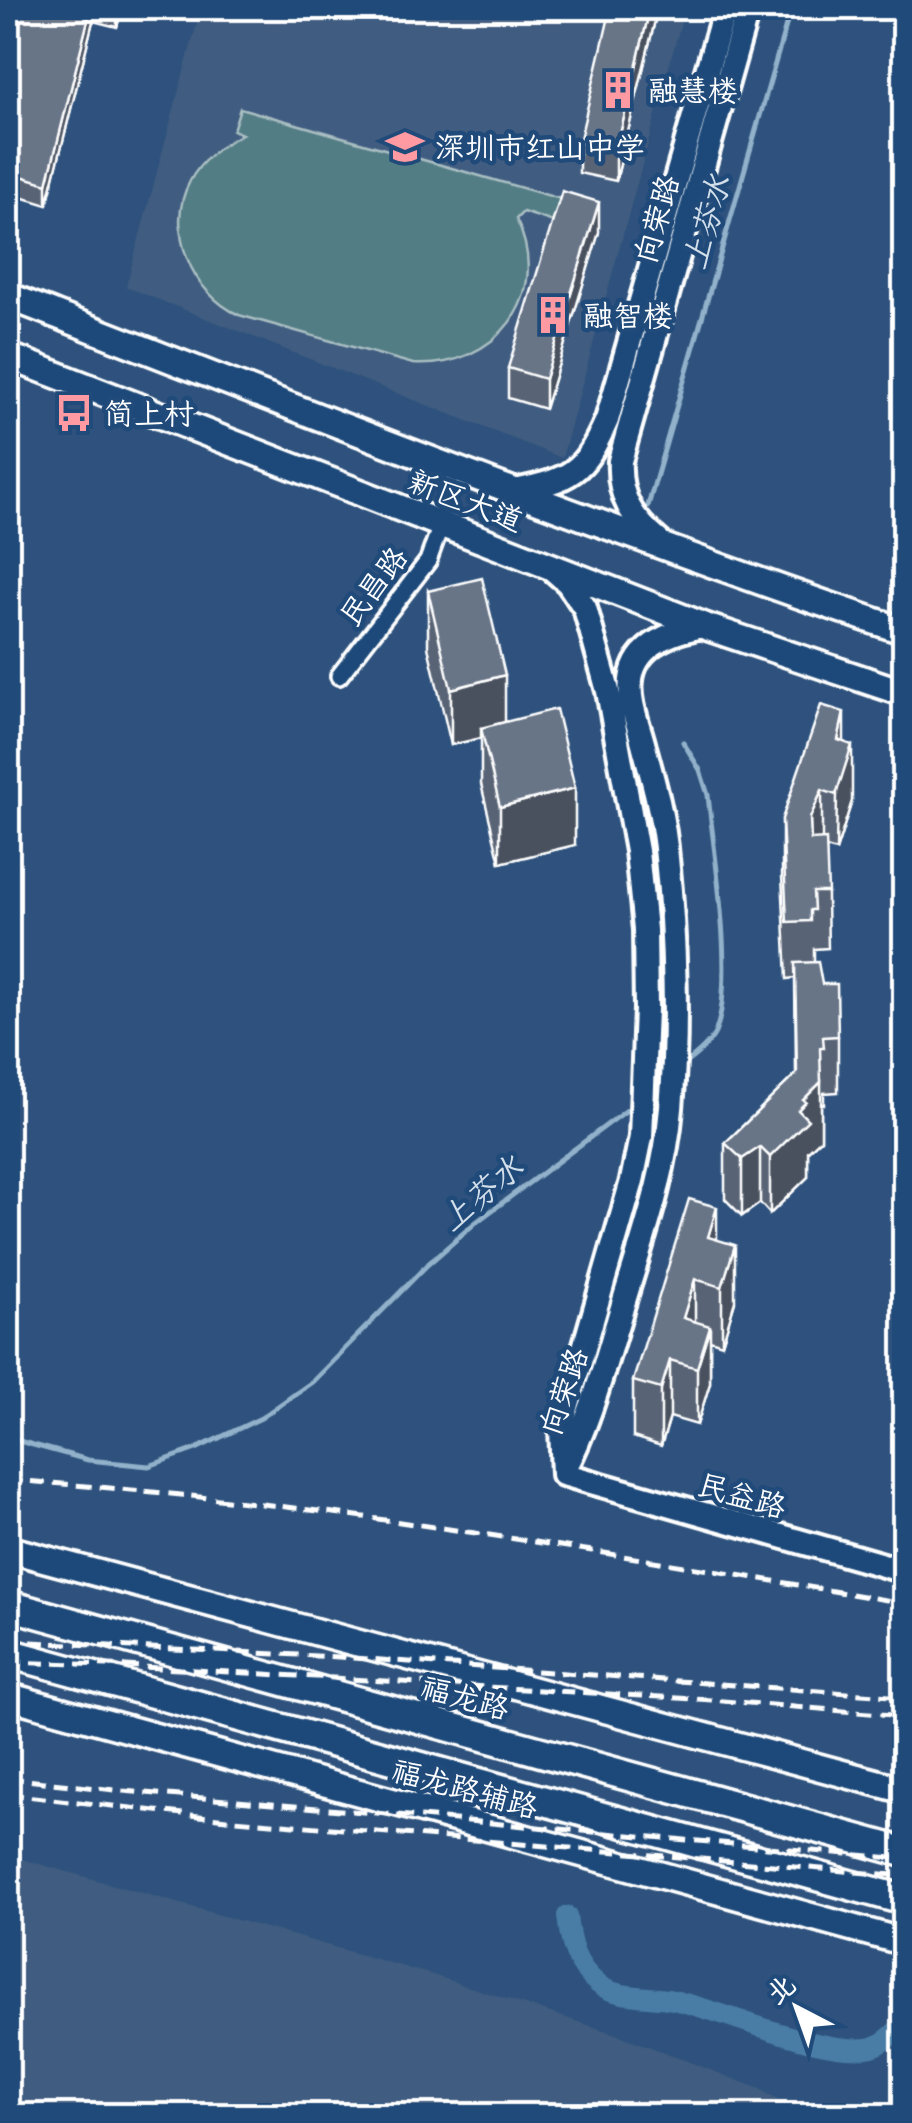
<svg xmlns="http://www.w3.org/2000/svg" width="912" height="2123" viewBox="0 0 912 2123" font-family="'Patrick Hand','LXGW WenKai TC',sans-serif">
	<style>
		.built { fill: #3f5c80 }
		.green { fill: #537d85; stroke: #a9bec2; stroke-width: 2.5 }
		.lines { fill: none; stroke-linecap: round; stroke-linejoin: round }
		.stream { stroke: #92b1ca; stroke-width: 5 }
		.canal { stroke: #497da6; stroke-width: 20 }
		.street-casing { stroke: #fff; stroke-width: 22 }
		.secondary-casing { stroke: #fff; stroke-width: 30 }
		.primary-casing { stroke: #fff; stroke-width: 32 }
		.highway-casing { stroke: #fff; stroke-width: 35 }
		.street { stroke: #1f4a7a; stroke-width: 15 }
		.secondary { stroke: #1f4a7a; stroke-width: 22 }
		.primary { stroke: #1f4a7a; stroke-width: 25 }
		.highway { stroke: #1f4a7a; stroke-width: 28 }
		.rail { stroke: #fff; stroke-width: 5; stroke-dasharray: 15 8; stroke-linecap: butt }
		.wall { fill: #596474; stroke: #fff; stroke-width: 2.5 }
		.shaded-wall { fill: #49515e; stroke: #fff; stroke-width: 2.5 }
		.building { fill: #687487; stroke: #fff; stroke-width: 2.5 }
		.labels { text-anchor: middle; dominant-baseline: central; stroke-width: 9; stroke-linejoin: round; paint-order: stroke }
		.poi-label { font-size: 30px; fill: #fff; stroke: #1f4a7a; text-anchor: start }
		.street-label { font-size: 30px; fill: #fff; stroke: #1f4a7a }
		.water-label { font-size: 32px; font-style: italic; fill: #d2dee9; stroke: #1f4a7a }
	</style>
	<rect width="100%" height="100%" fill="#2e527d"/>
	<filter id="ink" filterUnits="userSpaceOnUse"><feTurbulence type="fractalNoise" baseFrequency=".01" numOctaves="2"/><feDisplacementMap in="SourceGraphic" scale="20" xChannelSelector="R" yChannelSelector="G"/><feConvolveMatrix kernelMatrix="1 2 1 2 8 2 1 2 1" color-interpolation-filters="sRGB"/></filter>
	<g filter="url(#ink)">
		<path class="built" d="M 201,8 L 685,8 L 562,458 L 126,287 Z
			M 8,1855 L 436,1976 L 622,2036 L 760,2089 L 801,2115 L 8,2115 Z"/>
		<path class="green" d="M 240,108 L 561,199 L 553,222 L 523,212 L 516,219 C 554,296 495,369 413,364 L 239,315 C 192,294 164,229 190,181 C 201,160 221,145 242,134 L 233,130 Z"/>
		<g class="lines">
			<path class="stream" d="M 648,506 L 791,8
				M 683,1065 C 694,1057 709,1045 715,1033 C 736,982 714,854 708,795 L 700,770 L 683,742
				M 8,1438 L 88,1460 L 149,1466 L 196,1449 L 261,1418 L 312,1382 L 427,1265 L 475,1223 L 635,1104"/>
			<path class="canal" d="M 567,1916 C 570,1944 575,1965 598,1984 C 617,1999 650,1995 673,2000 C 729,2012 813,2053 867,2048 C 882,2047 894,2033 904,2023"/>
			<g class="street-casing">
				<path id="street" d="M 339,676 L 428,561 L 441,525"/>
			</g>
			<g class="secondary-casing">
				<path id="secondary" d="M 515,491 C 571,479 583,474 607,420 L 725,8
					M 661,543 C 633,520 618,498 620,461 L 748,8
					M 551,568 L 568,583 L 585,608 L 608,691 L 637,851 L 645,930 L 646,1009 L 641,1137 L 632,1181 L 561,1428 L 563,1474
					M 564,1471 C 589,1423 602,1373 618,1321 C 638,1252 665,1181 671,1108 C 678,1030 675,936 667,858 C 664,820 654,783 644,747 C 639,726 628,702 631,680 C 635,644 674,631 704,626
					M 563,1474 L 904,1571"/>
			</g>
			<g class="primary-casing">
				<path id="primary" d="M 8,296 C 305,412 602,529 904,631
					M 8,356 L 704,626 L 904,693
					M 8,1549 L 904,1790
					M 8,1696 L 904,1942"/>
			</g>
			<g class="highway-casing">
				<path id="highway" d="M 8,1605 L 904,1852
					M 8,1653 L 904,1900"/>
			</g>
			<use href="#street" class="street"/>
			<use href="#secondary" class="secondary"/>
			<use href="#primary" class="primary"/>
			<use href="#highway" class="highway"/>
			<path class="rail" d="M 8,1480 C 308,1500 607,1553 904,1603
				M 8,1641 L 339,1657 L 904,1697
				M 8,1662 L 109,1665 L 712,1700 L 904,1716
				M 8,1778 L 123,1791 L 904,1859
				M 8,1794 L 235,1820 L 904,1876"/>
		</g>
		<path class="wall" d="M 8,8 L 122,8 L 117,27 L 93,21 L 47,205 L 8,193 Z
			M 658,8 L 616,181 L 579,173 L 579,143 Z
			M 599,232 L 545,409 L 508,398 L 508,368 Z
			M 428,591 L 505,722 L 575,845 L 500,863 L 481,784 L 481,738 L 451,745 L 428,647 Z
			M 844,742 L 852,801 L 836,851 L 826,848 L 828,948 L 814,949 L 814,962 L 838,1036 L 838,1092 L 824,1093 L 824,1104 L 821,1104 L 821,1139 L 808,1151 L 808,1177 L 770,1214 L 760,1203 L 742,1216 L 725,1199 L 725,1143 L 796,1074 L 795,978 L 787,979 L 782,876 L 782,819 Z
			M 717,1239 L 735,1301 L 722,1344 L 710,1340 L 710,1383 L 697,1425 L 670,1417 L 661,1446 L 633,1437 L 633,1381 Z
			M 904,1433 L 904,1504 L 898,1500 L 898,1444 Z"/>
		<path class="shaded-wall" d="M 91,8 L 93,8 L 93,21 L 47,205 L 47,184 Z
			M 117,8 L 122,8 L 117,27 Z
			M 650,8 L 658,8 L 616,181 L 616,151 Z
			M 599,202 L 599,232 L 545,409 L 545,379 Z
			M 505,675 L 505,732 L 481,728 L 481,738 L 451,745 L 451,689 Z
			M 844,712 L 844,768 L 852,745 L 852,801 L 836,851 L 838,740 Z
			M 575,788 L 575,845 L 500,863 L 500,807 Z
			M 822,790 L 822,847 L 810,875 L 810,818 Z
			M 821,1082 L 821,1139 L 808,1151 L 808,1177 L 770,1214 L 770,1157 L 803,1100 Z
			M 760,1147 L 760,1203 L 742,1216 L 742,1159 Z
			M 717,1207 L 717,1264 L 708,1237 Z
			M 735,1245 L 735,1301 L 722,1344 L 722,1287 Z
			M 695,1279 L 695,1335 L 683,1318 Z
			M 710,1326 L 710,1383 L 697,1425 L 697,1368 Z
			M 670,1360 L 670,1417 L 661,1446 L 661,1389 Z"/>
		<path class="building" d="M 8,8 L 91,8 L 47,184 L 8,172 Z
			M 611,8 L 650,8 L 616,151 L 579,143 Z
			M 562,191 L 599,202 L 545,379 L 508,368 Z
			M 482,578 L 505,675 L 451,689 L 428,591 Z
			M 821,705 L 844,712 L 838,740 L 852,745 L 836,795 L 822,790 L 810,818 L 811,840 L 826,839 L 828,892 L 813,892 L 814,910 L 810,910 L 810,921 L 787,922 L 782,819 Z
			M 556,709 L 575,788 L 500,807 L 481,728 Z
			M 818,962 L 822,984 L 837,984 L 838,1036 L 823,1037 L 824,1048 L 820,1048 L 821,1082 L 803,1100 L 806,1102 L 798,1110 L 808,1120 L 770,1157 L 760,1147 L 742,1159 L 725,1143 L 797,1073 L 795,963 Z
			M 689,1199 L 717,1207 L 708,1237 L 735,1245 L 722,1287 L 695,1279 L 683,1318 L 710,1326 L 697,1368 L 670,1360 L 661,1389 L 633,1381 Z
			M 904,1433 L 904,1448 L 898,1444 Z"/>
	</g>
	<defs>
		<g id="building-bare" transform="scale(3)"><path d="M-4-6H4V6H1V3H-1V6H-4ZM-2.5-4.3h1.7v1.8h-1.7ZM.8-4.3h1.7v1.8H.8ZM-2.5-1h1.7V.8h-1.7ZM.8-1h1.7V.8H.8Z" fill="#ff9aa2" stroke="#1f4a7a" stroke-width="2.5" paint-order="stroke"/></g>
		<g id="school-bare" transform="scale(3)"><path d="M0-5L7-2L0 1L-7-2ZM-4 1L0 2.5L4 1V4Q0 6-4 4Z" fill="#ff9aa2" stroke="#1f4a7a" stroke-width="2.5" paint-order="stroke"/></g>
		<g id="bus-bare" transform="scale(3)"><path d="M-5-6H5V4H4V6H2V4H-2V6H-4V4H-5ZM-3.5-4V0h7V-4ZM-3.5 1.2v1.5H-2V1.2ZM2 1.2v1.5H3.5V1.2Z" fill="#ff9aa2" stroke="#1f4a7a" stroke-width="2.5" paint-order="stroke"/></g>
	</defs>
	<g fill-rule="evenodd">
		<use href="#building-bare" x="618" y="90"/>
		<use href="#school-bare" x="405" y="147"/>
		<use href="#building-bare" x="553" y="315"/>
		<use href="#bus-bare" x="74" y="413"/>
	</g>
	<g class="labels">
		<g class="poi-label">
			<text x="648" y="90">融慧楼</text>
			<text x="435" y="147">深圳市红山中学</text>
			<text x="583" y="315">融智楼</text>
			<text x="104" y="413">简上村</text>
		</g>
		<g class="street-label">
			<text transform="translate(656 219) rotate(-74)">向荣路</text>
			<text transform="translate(466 500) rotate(21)">新区大道</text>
			<text transform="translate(373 586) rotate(-53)">民昌路</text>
			<text transform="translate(563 1391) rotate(-71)">向荣路</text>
			<text transform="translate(742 1495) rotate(16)">民益路</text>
			<text transform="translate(465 1697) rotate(15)">福龙路</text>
			<text transform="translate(465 1788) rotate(15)">福龙路辅路</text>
		</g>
		<g class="water-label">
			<text transform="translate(706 222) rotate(-74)">上芬水</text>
			<text transform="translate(481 1193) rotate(-40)">上芬水</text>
		</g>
	</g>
	<rect width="912" height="2123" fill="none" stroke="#1f4a7a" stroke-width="40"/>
	<rect x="20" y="20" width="872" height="2083" fill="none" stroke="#fff" stroke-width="4" filter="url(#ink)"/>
	<g transform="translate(797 2008) rotate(319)" stroke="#1f4a7a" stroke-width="8" paint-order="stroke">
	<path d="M0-8L18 38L0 25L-18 38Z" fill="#ffffff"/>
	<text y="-15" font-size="28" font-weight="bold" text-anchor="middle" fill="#ffffff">北</text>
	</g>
</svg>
